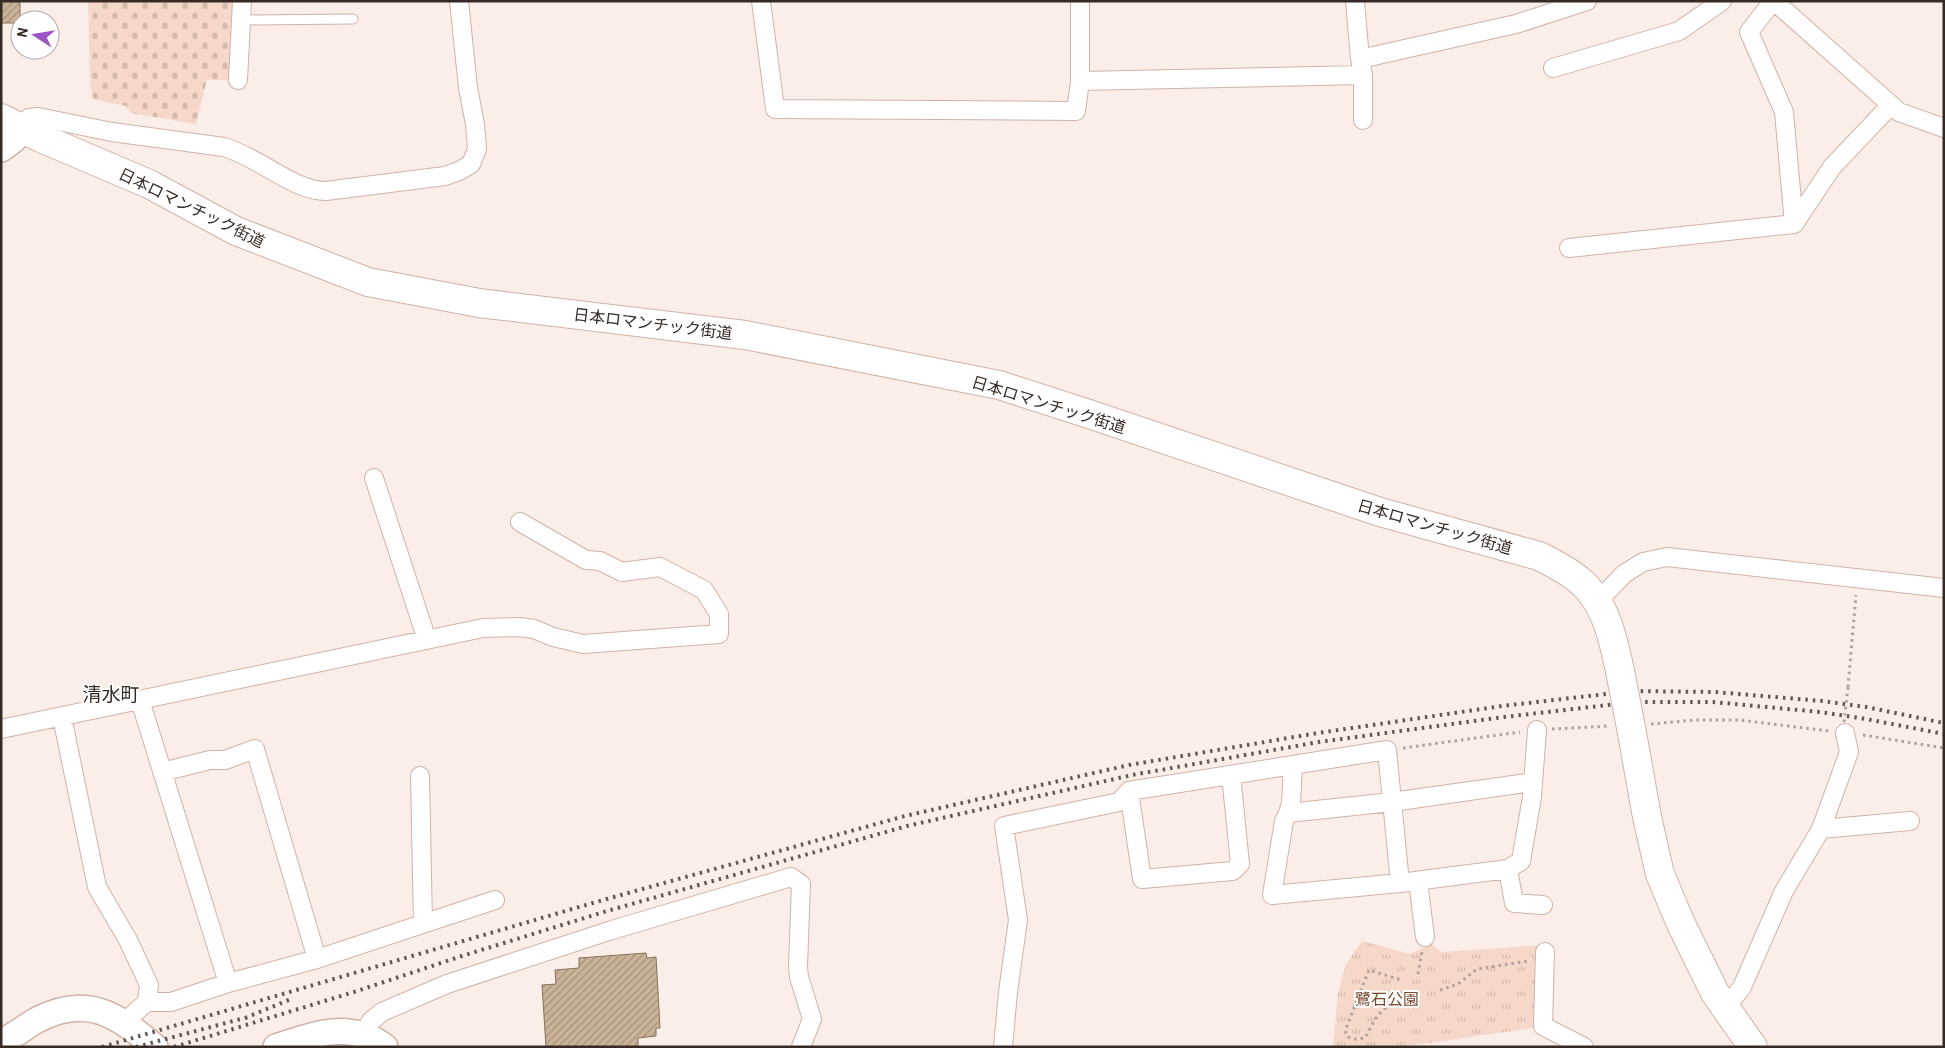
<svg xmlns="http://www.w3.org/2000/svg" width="1945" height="1048" viewBox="0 0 1945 1048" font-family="Barlow,'Noto Sans JP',sans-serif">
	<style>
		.cemetery { fill: url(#cemetery-stones) }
		.park { fill: url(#park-tufts) }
		.building { fill: url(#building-hatch); stroke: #84725d }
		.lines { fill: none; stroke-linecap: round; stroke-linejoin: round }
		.lane-casing { stroke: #d0b3a6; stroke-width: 11 }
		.street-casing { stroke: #d0b3a6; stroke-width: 20 }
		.secondary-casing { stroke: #d0b3a6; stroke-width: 28 }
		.highway-casing { stroke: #d0b3a6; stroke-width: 30 }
		.path { stroke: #afa29d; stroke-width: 3; stroke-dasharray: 2.5 4; stroke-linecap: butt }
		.lane { stroke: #fff; stroke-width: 9 }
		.street { stroke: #fff; stroke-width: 18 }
		.secondary { stroke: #fff; stroke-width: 25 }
		.highway { stroke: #fff; stroke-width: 28 }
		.rail { stroke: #645853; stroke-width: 4; stroke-dasharray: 2.5 5; stroke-linecap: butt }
		.highway-bridge-casing { stroke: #d0b3a6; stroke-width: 30; stroke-linecap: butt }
		.path-bridge { stroke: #afa29d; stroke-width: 3; stroke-dasharray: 2.5 4; stroke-linecap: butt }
		.highway-bridge { stroke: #fff; stroke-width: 28 }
		.labels { text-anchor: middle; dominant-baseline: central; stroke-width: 4; stroke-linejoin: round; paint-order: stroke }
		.street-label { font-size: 16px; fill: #362a25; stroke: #fff }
		.park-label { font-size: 16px; fill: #794830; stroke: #fff }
		.quarter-label { font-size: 19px; fill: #362a25; stroke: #fff }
	</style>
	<defs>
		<pattern id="cemetery-stones" width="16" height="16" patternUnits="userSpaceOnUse" patternTransform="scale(1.25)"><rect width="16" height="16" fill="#f6d8ca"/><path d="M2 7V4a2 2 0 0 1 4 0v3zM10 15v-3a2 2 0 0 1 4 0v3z" fill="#d4baad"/></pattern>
		<pattern id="park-tufts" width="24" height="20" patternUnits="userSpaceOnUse" patternTransform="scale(1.25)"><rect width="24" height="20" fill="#f6d8ca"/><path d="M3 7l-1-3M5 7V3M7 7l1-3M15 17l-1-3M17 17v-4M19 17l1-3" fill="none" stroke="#d4baad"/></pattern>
		<pattern id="building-hatch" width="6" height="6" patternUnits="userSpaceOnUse" patternTransform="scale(1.25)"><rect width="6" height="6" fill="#cab397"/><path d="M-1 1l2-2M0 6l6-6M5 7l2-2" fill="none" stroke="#a5927b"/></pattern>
	</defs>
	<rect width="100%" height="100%" fill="#fbeee9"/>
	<path class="cemetery" d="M 88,1 L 238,1 L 234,80 L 207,80 L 196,124 L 131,113 L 126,106 L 93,99 L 90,82 Z"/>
	<path class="park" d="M 1362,941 L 1410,954 L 1431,944 L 1442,952 L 1545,945 L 1539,1027 L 1401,1047 L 1333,1047 L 1338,993 L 1346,964 Z"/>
	<path class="building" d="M 1,1 L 20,1 L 20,23 L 1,23 Z
		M 646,953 L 647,958 L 656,957 L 660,1028 L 656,1028 L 656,1036 L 638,1038 L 638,1047 L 546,1047 L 542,985 L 556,984 L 555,970 L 579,968 L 579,958 Z"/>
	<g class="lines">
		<g class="lane-casing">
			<path id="lane" d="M 242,20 L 353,19"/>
		</g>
		<g class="street-casing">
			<path id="street" d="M 761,1 L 775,109 L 1076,111 L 1080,81 L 1080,1
				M 1355,1 L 1360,59 L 1516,24 L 1587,1
				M 1773,1 L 1749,32 L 1784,112 L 1794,224
				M 1774,1 L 1899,112 L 1944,128
				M 1361,64 L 1363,75 L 1363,120
				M 1553,68 L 1679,31 L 1722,1
				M 238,80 L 242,1
				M 1080,81 L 1363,75
				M 22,128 L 29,118 L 38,117 L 112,132 L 224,147 C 259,157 293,191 326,191 L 445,176 L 459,171 L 471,164 L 477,149 L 475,124 L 468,88 L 459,1
				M 1569,248 L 1794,224 L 1832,167 L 1891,105
				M 374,478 L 427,640
				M 1597,602 L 1624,574 L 1643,562 L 1667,557 L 1944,588
				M 140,700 L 228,983
				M 62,717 L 97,887 L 128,940 L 149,985 L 147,1002
				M 1,729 L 483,628 L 520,627 L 534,629 L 553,637 L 583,644 L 719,634 L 719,614 L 704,590 L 660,567 L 622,572 L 600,561 L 586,560 L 520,522
				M 162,772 L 210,760 L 225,760 L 255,749 L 317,959
				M 420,776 L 423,924
				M 1533,782 L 1392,802 L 1288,813 L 1284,821 L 1272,895 L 1400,883 L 1508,869 L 1521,861 L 1532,797 L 1537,730
				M 1129,791 L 1142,879 L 1233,871 L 1240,864 L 1231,775
				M 1288,813 L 1291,803 L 1293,765
				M 1821,829 L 1910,821
				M 1508,869 L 1514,903 L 1543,905
				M 1418,881 L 1425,937
				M 1545,952 L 1543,1026 L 1584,1047
				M 1725,1009 L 1742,987 L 1784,891 L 1821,829 L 1849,752 L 1845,733
				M 123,1023 L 147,1002 L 171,1002 L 228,983 L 317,959 L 495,900
				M 363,1035 L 371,1021 L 382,1012 L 447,984 L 612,930 L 791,877 L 801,884 L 798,967 L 799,977 L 812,1019 L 801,1047
				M 1003,1047 L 1008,992 L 1018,920 L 1004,826 L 1119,802 L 1129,791 L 1387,750 L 1400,883"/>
		</g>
		<g class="secondary-casing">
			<path id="secondary" d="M 1,149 C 10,143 18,138 22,128
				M 1,1042 C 14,1036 25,1027 37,1020 C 87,994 116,1014 155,1047
				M 276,1047 C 313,1035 350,1019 385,1047"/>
		</g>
		<g class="highway-casing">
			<path id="highway" d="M 1,118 L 41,138 L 149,184 L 236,231 L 368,282 L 479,303 L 745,335 L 999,385 L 1089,414 L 1380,512 L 1539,556 C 1553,563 1567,570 1579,580 C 1606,602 1613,639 1620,671
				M 1632,733 L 1647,817 L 1660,874 L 1681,924 L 1715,993 L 1753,1047"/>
		</g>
		<path class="path" d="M 1848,687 L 1856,595
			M 1651,724 L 1695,720 L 1739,720 L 1829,731
			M 1552,729 L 1610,726
			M 1863,735 L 1944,748
			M 1403,748 L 1520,732
			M 1418,974 L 1422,952
			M 1440,990 L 1458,984 L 1477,969 L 1529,961
			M 1397,1001 C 1378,1011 1375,1019 1365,1038 L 1355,1039 L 1348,1037 L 1345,1031 L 1369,970 L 1401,980"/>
		<use href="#lane" class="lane"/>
		<use href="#street" class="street"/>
		<use href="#secondary" class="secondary"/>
		<use href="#highway" class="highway"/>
		<path class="rail" d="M 245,1018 L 291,999
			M 102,1047 L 603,900 L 905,816 L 1129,765 L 1318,733 L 1502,706 L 1632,691 L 1715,692 L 1822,701 L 1866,707 L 1944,723
			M 136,1047 L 252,1016
			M 174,1047 L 354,992 L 462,956 L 607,911 L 907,826 L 1132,775 L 1319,742 L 1504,717 L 1634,702 L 1713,702 L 1820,712 L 1866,719 L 1944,734"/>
		<g class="highway-bridge-casing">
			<path id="highway-bridge" d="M 1620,671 L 1632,733"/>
		</g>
		<path class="path-bridge" d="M 1844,722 L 1848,687"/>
		<use href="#highway-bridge" class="highway-bridge"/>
	</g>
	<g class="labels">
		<g class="street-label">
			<text transform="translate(192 207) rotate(26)">日本ロマンチック街道</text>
			<text transform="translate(653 323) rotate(7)">日本ロマンチック街道</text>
			<text transform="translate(1049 404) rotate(17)">日本ロマンチック街道</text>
			<text transform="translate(1435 526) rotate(16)">日本ロマンチック街道</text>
		</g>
		<g class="park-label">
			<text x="1387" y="998">鷺石公園</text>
		</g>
		<g class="quarter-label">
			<text x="111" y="693">清水町</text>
		</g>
	</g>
	<rect width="1945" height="1048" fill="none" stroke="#362a25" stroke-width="5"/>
	<g transform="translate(35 35) rotate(282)"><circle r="24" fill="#ffffff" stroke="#afaaa8"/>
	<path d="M0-4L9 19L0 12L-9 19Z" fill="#9d54c7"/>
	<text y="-8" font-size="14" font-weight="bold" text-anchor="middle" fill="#362a25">N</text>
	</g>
</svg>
